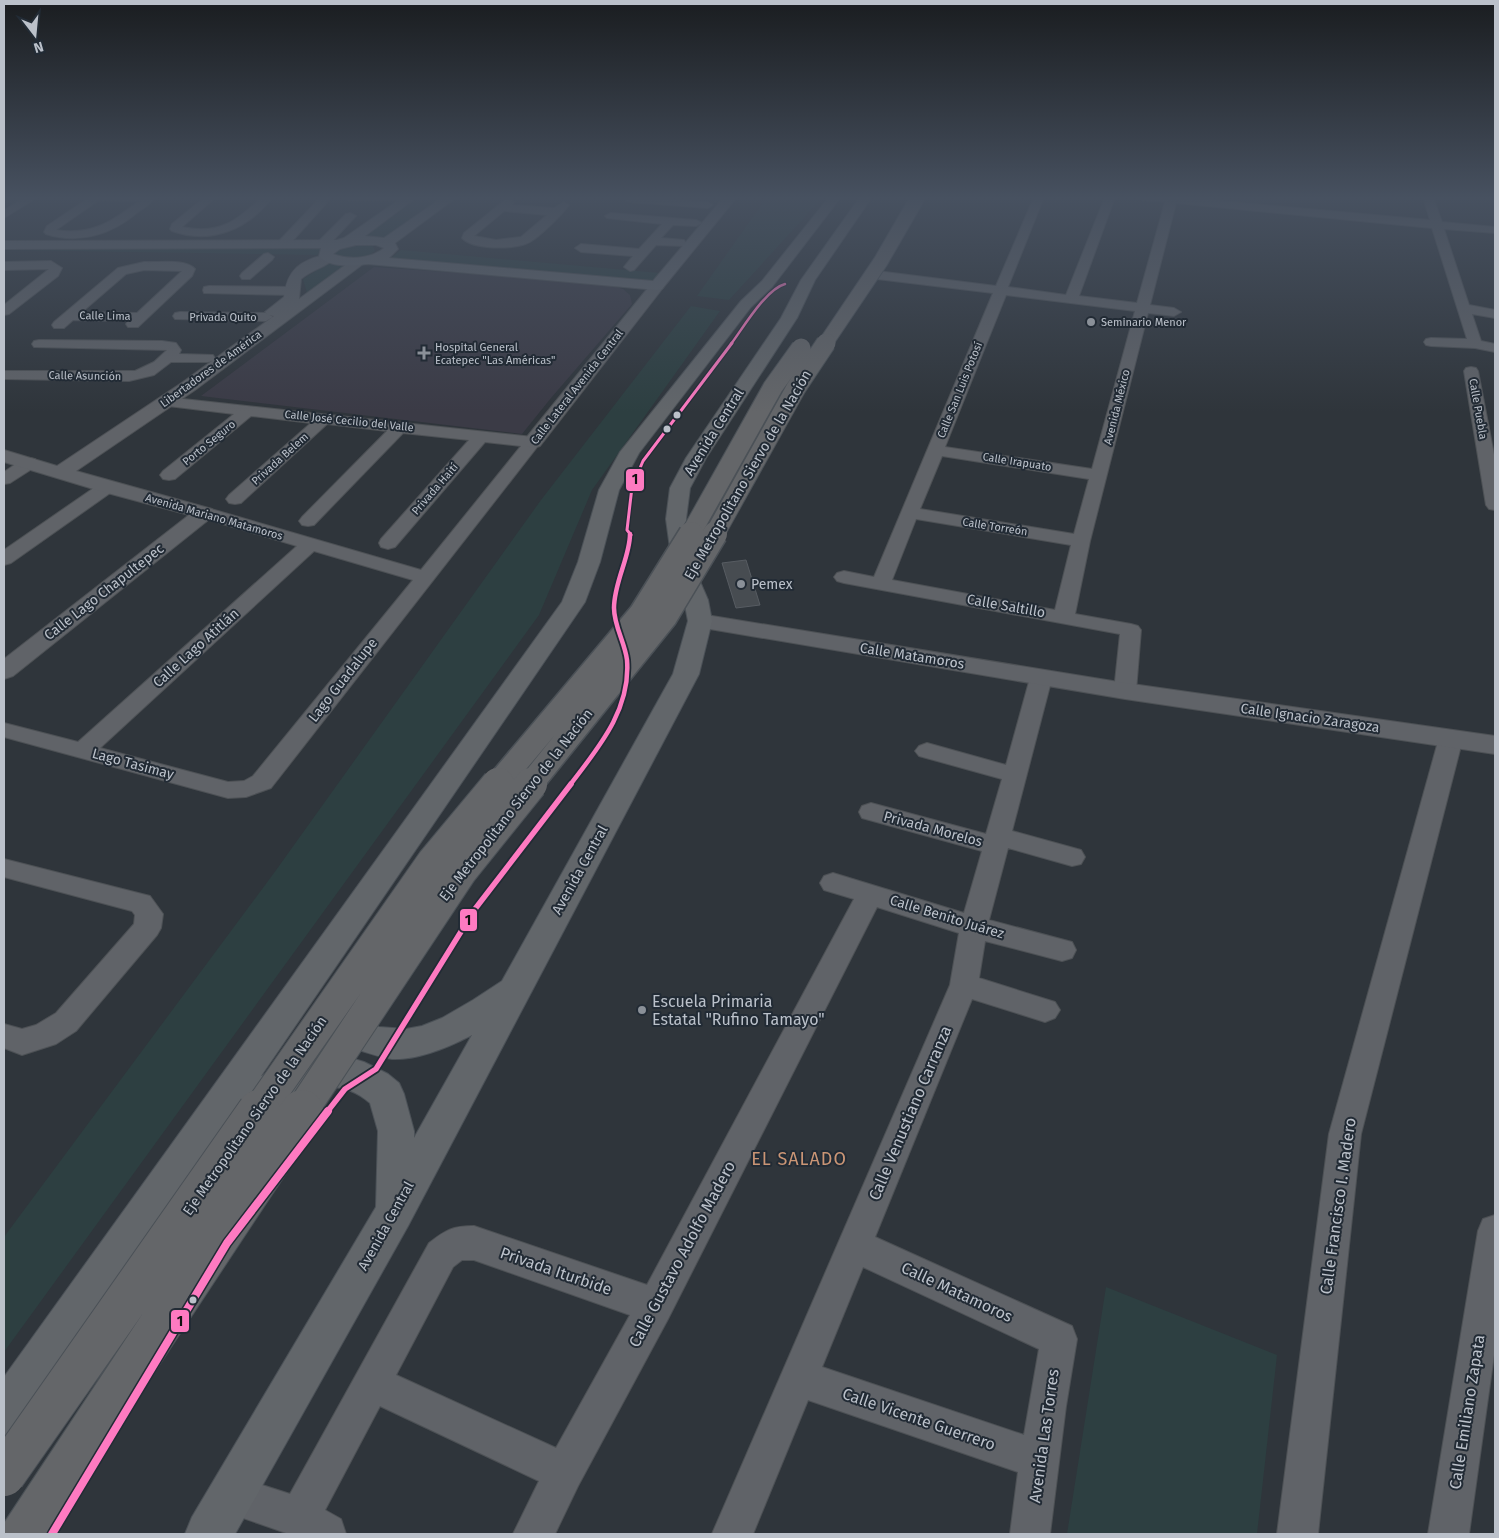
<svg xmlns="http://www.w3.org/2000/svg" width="1499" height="1538" viewBox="0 0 1499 1538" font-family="'Fira Sans',sans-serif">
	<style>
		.medical { fill: #3b3b46 }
		.green { fill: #2d3f41 }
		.building { fill: #474c51; stroke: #575c62 }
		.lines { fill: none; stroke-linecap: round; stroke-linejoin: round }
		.minor-casing { stroke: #4d5155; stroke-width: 2 }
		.tertiary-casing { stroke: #4d5155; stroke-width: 2 }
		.secondary-casing { stroke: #4d5155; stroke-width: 2 }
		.trunk-casing { stroke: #4b5157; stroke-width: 2 }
		.minor { fill: #606368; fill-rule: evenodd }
		.tertiary { fill: #606368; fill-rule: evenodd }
		.secondary { fill: #63676d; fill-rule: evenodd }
		.trunk { fill: #62666a; fill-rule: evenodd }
		.motorway-bridge-far4-casing { stroke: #4b5157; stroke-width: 16; stroke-linecap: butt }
		.motorway-bridge-far3-casing { stroke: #4b5157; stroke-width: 21; stroke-linecap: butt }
		.motorway-bridge-far2-casing { stroke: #4b5157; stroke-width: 27; stroke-linecap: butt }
		.motorway-bridge-far1-casing { stroke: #4b5157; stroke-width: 34; stroke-linecap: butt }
		.motorway-bridge-casing { stroke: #4b5157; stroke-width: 44; stroke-linecap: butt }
		.motorway-bridge-far4 { stroke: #646669; stroke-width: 14 }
		.motorway-bridge-far3 { stroke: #646669; stroke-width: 19 }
		.motorway-bridge-far2 { stroke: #646669; stroke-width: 24 }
		.motorway-bridge-far1 { stroke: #646669; stroke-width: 32 }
		.motorway-bridge { stroke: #646669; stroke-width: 42 }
		.bus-1-far4-casing { stroke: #222b35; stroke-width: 4.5 }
		.bus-1-far3-casing { stroke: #222b35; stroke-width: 5.5 }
		.bus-1-far2-casing { stroke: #222b35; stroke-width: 8 }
		.bus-1-far1-casing { stroke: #222b35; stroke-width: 9 }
		.bus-1-casing { stroke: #222b35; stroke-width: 11 }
		.bus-1-far4 { stroke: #fe7ac1; stroke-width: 2.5 }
		.bus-1-far3 { stroke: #fe7ac1; stroke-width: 3 }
		.bus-1-far2 { stroke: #fe7ac1; stroke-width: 4.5 }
		.bus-1-far1 { stroke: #fe7ac1; stroke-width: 5.5 }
		.bus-1 { stroke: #fe7ac1; stroke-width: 8 }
		.poi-dot { fill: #8a9098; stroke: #222b35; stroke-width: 2 }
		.bus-dot { fill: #bbc1ca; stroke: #222b35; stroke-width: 2 }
		.labels { text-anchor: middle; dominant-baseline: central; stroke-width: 4; stroke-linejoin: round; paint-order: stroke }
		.far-street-label { font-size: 11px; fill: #bbc1ca; stroke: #222b35 }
		.far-poi-label { font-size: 11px; fill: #bbc1ca; stroke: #222b35; text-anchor: start }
		.street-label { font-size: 14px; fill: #bbc1ca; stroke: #222b35 }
		.poi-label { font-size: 14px; fill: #bbc1ca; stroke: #222b35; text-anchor: start }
		.near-poi-label { font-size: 16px; fill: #bbc1ca; stroke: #222b35; text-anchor: start }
		.near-street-label { font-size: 16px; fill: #bbc1ca; stroke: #222b35 }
		.near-neighbourhood-label { font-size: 18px; letter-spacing: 1px; fill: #ca9575; stroke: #222b35 }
		.line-badge { stroke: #222b35; stroke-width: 2 }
		.pale-badge-label { font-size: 14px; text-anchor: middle; font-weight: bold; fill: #111 }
	</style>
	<rect width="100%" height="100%" fill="#2f353b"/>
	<path class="medical" d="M 374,267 L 603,283 L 623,289 L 630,295 L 632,304 L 551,398 L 522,434 L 201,396 Z"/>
	<path class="green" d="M 415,197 L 444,197 L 388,237 L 362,236 L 398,213 L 407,202 Z
		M 767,197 L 823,197 L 729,300 L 697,296 Z
		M 347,245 L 373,246 L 375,251 C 363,261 346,258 332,255 L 332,251 Z
		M 323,246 L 317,255 L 4,250 L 4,247 Z
		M 401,250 L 660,273 L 653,281 L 391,258 Z
		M 330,262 L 353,263 L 307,293 L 303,279 Z
		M 691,306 L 720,311 L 592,490 L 539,615 L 4,1352 L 4,1237 L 274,873 L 541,500 Z
		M 1106,1287 L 1277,1355 L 1257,1534 L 1067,1534 Z"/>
	<path class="building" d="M 746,560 L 760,605 L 736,608 L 722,563 Z"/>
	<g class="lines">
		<g class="minor-casing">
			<path id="minor" d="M 26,197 L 38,197 L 4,218 L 4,210 Z
				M 90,197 L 156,197 C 152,203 144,208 138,212 C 112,234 80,245 46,234 L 44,232 L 47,226 ZM 99,200 L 139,201 C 113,221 91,236 56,230 Z
				M 205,197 L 216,197 L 182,227 C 220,235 236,221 262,197 L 273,197 C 248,229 212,245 172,231 L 170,229 L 172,224 Z
				M 321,197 L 332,197 L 287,247 L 279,247 L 277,244 L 279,241 Z
				M 342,197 L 415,197 L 410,200 L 347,200 Z
				M 626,197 L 708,202 L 713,205 L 708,208 L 630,202 L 626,201 Z
				M 1034,197 L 1044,197 L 1008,287 L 1066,295 L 1105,197 L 1115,197 L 1079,296 L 1137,303 L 1165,202 L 1142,200 L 1137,197 L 1177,197 L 1430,220 L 1423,197 L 1433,197 L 1442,222 L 1495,227 L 1495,233 L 1444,229 L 1469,305 L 1495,310 L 1495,318 L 1472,314 L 1481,341 L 1495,344 L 1495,352 L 1475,348 L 1431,346 L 1426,345 L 1424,342 L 1426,339 L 1431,338 L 1467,339 L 1432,228 L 1176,203 L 1150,305 L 1174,308 L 1181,312 L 1174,316 L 1148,313 L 1090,541 L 1075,614 L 1131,624 L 1138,626 L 1141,630 L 1136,691 L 1133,696 L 1125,698 L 1117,696 L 1114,691 L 1120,634 L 844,583 L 837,581 L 834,577 L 837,573 L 844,571 L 874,577 L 993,293 L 877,279 L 871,275 L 877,271 L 996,286 ZM 1006,295 L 1135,311 L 1092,469 L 945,447 ZM 942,456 L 1089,479 L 1074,534 L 920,509 ZM 916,519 L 1071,545 L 1055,610 L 892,580 Z
				M 509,199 L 514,202 L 512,205 L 554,208 L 564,202 L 569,205 C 563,214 539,237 530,242 C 516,250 473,250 462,238 L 464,233 L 505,200 ZM 504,211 L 547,215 L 521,237 L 496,240 L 474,236 Z
				M 350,213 L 356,216 L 354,218 L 327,247 L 319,247 L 317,244 L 319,241 L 346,214 Z
				M 611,213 L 696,220 L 702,223 L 696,226 L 673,225 L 661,238 L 684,240 L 686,243 L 684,246 L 656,245 L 634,270 L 630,271 L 624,267 L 633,256 L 581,252 L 575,248 L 581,244 L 639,249 L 662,224 L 607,218 L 605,216 Z
				M 268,253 L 274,257 L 272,260 L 250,279 L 242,279 L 240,276 L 242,273 L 264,254 Z
				M 51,261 L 62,268 L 58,276 L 9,314 L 4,315 L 4,305 L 49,269 L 4,270 L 4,262 Z
				M 144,262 C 158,263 185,258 195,269 L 192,276 L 138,327 L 128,327 L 126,324 L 128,321 L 73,320 L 64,328 L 54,328 L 52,325 L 54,322 L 118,268 ZM 144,270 L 182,271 L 137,313 L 82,312 L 126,274 Z
				M 209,286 L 292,287 L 298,291 L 292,295 L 204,293 L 203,290 L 204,287 Z
				M 180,312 L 266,313 L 273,317 L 266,321 L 175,319 L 173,316 L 175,313 Z
				M 39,340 L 162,341 L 176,343 L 181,350 L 179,354 L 213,355 L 215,358 L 213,361 L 208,362 L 171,362 L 154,375 L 129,381 L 4,379 L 4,371 L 135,371 L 154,362 L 167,350 L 34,347 L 32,344 L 34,341 Z
				M 1471,367 L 1476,368 L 1478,371 L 1495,460 L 1495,510 L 1489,509 L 1486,505 L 1464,371 L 1466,368 Z
				M 165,397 L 533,437 L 539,439 L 541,442 L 271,788 L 246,797 L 228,798 L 4,737 L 4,723 L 78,742 L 297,546 L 199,517 L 196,513 L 199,509 L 205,508 L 211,509 L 421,570 L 521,446 L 485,442 L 395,547 L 388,549 L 381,547 L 379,543 L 381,539 L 469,440 L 403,433 L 314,525 L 308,526 L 302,525 L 299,521 L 302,517 L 387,431 L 327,424 L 241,503 L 235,504 L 229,503 L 226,499 L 229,495 L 311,423 L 251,416 L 175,479 L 169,480 L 163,479 L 160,475 L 163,471 L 234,414 L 160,405 L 157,402 L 160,399 ZM 314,551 L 413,580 L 253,776 L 244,781 L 228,782 L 100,748 Z
				M 29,458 L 35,459 L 37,463 L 35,467 L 10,483 L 4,484 L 4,472 L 23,459 Z
				M 107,482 L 113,483 L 116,487 L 113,491 L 11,563 L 4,565 L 4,550 L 101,483 Z
				M 1041,671 L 1049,673 L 1052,678 L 1012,831 L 1081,850 L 1085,857 L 1081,864 L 1072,866 L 1008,848 L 989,920 L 1072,942 L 1076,950 L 1072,958 L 1062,961 L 985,941 L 979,978 L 1055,1002 L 1060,1010 L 1055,1018 L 1045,1022 L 972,999 L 875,1237 L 1072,1326 L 1077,1339 L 1066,1406 L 1050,1534 L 1010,1534 L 1018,1472 L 808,1400 L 753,1534 L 712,1534 L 950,985 L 959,933 L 877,907 L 668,1319 L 578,1486 L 555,1534 L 513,1534 L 539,1481 L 380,1406 L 325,1510 L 341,1519 L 346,1534 L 289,1534 L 217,1509 L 211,1495 L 217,1481 L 231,1475 L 290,1494 L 429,1243 C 446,1230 452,1226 474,1226 L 647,1285 L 854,899 L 824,890 L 820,883 L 824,876 L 833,873 L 964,913 L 982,851 L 862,818 L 859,812 L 862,806 L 871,803 L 986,834 L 1002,779 L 919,756 L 915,751 L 919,746 L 927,743 L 1006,765 L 1030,678 L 1033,673 ZM 462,1260 L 474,1260 L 630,1315 L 556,1448 L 396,1375 L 453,1267 ZM 863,1267 L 1039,1349 L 1024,1435 L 822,1367 Z
				M 1451,731 L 1459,733 L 1463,738 L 1361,1134 L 1318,1534 L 1277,1534 L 1329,1134 L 1439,738 L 1443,733 Z
				M 4,859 L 150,896 L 163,914 L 161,928 L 157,935 L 76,1031 L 56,1044 L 22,1055 L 4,1048 L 4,1024 L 22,1029 L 36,1025 L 56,1013 L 134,924 L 135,915 L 132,911 L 4,877 Z
				M 1495,1215 L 1495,1348 L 1469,1534 L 1428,1534 L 1478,1231 L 1483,1219 Z"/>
		</g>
		<g class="tertiary-casing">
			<path id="tertiary" d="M 328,254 L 333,255 L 335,258 C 327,267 311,270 301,279 L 299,299 L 355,258 L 365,258 L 367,261 L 195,390 L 76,471 L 212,509 L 215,513 L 212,517 L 13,676 L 4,679 L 4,659 L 189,515 L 100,491 L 4,462 L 4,450 L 57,466 L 183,382 L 274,316 L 268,315 L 265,312 L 284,297 C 287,269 301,260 328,254 Z
				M 657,282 L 662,283 L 664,286 L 662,289 L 540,446 L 533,448 L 526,446 L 524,442 L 526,438 L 652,283 Z
				M 700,614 L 1125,683 L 1495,736 L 1495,754 L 1125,699 L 692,626 L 688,621 L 692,616 Z"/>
		</g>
		<g class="secondary-casing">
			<path id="secondary" d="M 403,197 L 417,197 L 365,236 L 384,238 L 443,197 L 457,197 L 395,243 L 398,249 L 389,258 L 653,281 L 724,197 L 737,197 L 662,289 L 657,290 L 368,264 C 353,266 329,268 319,256 L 321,248 L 4,249 L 4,241 L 337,240 L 344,238 ZM 356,245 L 376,245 L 384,248 C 371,259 348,260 333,254 L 340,249 Z"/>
		</g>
		<g class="trunk-casing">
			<path id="trunk" d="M 829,197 L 841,197 L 772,287 L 751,307 L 639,453 L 619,490 L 600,562 L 585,602 L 261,1076 L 287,1066 L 321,1057 L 351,1058 L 364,1062 L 388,1074 L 399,1083 L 404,1094 L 414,1131 L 414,1138 L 472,1035 C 449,1047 419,1060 392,1059 C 382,1058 372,1054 362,1051 C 344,1044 330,1034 322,1017 L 327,1007 L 339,1003 L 351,1007 L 362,1017 L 379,1027 L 406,1029 L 422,1026 L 442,1018 L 473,1000 L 502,981 L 673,674 L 688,621 L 684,600 L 673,570 L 666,519 L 670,488 L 686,458 L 781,318 L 801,280 L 860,197 L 872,197 L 815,280 L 797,318 L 706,458 L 690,488 L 686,519 L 695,570 L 708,600 L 712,621 L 699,674 L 408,1226 L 235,1534 L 185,1534 L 192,1517 L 376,1207 L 378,1131 L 370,1103 C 335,1073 304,1092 267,1106 L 254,1101 L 250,1092 L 20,1430 L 4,1436 L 4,1377 L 562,602 L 578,562 L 599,490 L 620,452 L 741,301 L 762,281 Z"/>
		</g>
		<use href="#minor" class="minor"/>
		<use href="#tertiary" class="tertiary"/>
		<use href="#secondary" class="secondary"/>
		<use href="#trunk" class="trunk"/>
		<g class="motorway-bridge-far4-casing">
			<path id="motorway-bridge-far4" d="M 825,344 L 881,261 L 918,197"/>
		</g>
		<g class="motorway-bridge-far3-casing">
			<path id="motorway-bridge-far3" d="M 690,535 L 773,387 L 801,348
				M 714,535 L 796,388 L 826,343"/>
		</g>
		<g class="motorway-bridge-far2-casing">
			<path id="motorway-bridge-far2" d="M 497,785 L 641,614 L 691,534
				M 530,785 L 665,617 L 715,534"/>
		</g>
		<g class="motorway-bridge-far1-casing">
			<path id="motorway-bridge-far1" d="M 258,1112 L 433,862 L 498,784
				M 301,1112 L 461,871 L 531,784"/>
		</g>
		<g class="motorway-bridge-casing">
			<path id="motorway-bridge" d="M 4,1475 L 259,1111
				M 22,1534 L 302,1111"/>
		</g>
		<use href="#motorway-bridge-far4" class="motorway-bridge-far4"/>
		<use href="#motorway-bridge-far3" class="motorway-bridge-far3"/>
		<use href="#motorway-bridge-far2" class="motorway-bridge-far2"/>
		<use href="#motorway-bridge-far1" class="motorway-bridge-far1"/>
		<use href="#motorway-bridge" class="motorway-bridge"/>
		<g class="bus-1-far4-casing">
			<path id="bus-1-far4" d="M 731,344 C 743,328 766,289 785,284"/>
		</g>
		<g class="bus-1-far3-casing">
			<path id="bus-1-far3" d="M 631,535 L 627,530 L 632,487 L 643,461 L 732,343"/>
		</g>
		<g class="bus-1-far2-casing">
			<path id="bus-1-far2" d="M 570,785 C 598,748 631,710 627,660 C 625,643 614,626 614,608 C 614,582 630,557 630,534"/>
		</g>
		<g class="bus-1-far1-casing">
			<path id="bus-1-far1" d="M 327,1112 L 345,1089 L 376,1069 L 475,909 L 571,784"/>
		</g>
		<g class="bus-1-casing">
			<path id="bus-1" d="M 52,1534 L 227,1243 L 328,1111"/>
		</g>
		<use href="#bus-1-far4" class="bus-1-far4"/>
		<use href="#bus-1-far3" class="bus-1-far3"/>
		<use href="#bus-1-far2" class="bus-1-far2"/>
		<use href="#bus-1-far1" class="bus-1-far1"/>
		<use href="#bus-1" class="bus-1"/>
	</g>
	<linearGradient id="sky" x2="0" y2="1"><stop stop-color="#1a1d20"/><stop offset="0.48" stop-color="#475160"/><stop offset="1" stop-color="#475160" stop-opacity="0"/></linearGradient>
	<rect width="1499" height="412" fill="url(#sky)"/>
	<g class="poi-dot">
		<circle cx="1091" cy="322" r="5"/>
		<path d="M421.5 345.5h5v5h5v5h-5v5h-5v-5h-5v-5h5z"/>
		<circle cx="741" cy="584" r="5"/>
		<circle cx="642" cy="1010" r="5"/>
	</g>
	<g class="bus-dot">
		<circle cx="677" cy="415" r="4.5"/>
		<circle cx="667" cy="429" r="4.5"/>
		<circle cx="193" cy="1300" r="4.5"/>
	</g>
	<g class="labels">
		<g class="far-street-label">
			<text transform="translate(105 316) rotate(1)">Calle Lima</text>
			<text x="223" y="317">Privada Quito</text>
			<text transform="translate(211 369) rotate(-36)">Libertadores de América</text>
			<text transform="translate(85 376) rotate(1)">Calle Asunción</text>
			<text transform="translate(577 387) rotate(-52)">Calle Lateral Avenida Central</text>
			<text transform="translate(960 390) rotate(-68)">Calle San Luis Potosí</text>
			<text transform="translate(1117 407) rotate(-76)">Avenida México</text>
			<text transform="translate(1478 409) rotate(80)">Calle Puebla</text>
			<text transform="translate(349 421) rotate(6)">Calle José Cecilio del Valle</text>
			<text transform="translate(209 443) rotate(-39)">Porto Seguro</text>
			<text transform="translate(280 459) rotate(-42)">Privada Belem</text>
			<text transform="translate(1017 462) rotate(9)">Calle Irapuato</text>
			<text transform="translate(435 489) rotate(-49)">Privada Haití</text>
			<text transform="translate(214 517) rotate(16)">Avenida Mariano Matamoros</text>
			<text transform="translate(995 527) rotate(9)">Calle Torreón</text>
		</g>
		<g class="far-poi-label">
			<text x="1101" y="322">Seminario Menor</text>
			<text x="435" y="347">Hospital General<tspan x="435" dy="13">Ecatepec "Las Américas"</tspan></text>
		</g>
		<g class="street-label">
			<text transform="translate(714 432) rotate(-58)">Avenida Central</text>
			<text transform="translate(748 475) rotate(-60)">Eje Metropolitano Siervo de la Nación</text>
			<text transform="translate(104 592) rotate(-38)">Calle Lago Chapultepec</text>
			<text transform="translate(1006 606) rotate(10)">Calle Saltillo</text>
			<text transform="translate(196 648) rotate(-42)">Calle Lago Atitlán</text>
			<text transform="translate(912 656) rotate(9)">Calle Matamoros</text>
			<text transform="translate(343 680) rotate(-52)">Lago Guadalupe</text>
			<text transform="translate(1310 718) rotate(8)">Calle Ignacio Zaragoza</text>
			<text transform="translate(133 764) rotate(15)">Lago Tasimay</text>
			<text transform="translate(516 805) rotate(-52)">Eje Metropolitano Siervo de la Nación</text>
			<text transform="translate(933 829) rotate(15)">Privada Morelos</text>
			<text transform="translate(580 870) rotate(-61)">Avenida Central</text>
			<text transform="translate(947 917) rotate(17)">Calle Benito Juárez</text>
			<text transform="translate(255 1116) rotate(-55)">Eje Metropolitano Siervo de la Nación</text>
			<text transform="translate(386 1226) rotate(-61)">Avenida Central</text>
		</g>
		<g class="poi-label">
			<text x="751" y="584">Pemex</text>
		</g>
		<g class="near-poi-label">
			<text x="652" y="1001">Escuela Primaria<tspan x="652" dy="18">Estatal "Rufino Tamayo"</tspan></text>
		</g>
		<g class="near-street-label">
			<text transform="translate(910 1113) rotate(-67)">Calle Venustiano Carranza</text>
			<text transform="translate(1338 1206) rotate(-82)">Calle Francisco I. Madero</text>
			<text transform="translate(682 1254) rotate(-62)">Calle Gustavo Adolfo Madero</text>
			<text transform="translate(556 1271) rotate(19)">Privada Iturbide</text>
			<text transform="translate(957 1292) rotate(25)">Calle Matamoros</text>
			<text transform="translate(1467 1412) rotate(-81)">Calle Emiliano Zapata</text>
			<text transform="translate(919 1419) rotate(19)">Calle Vicente Guerrero</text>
			<text transform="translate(1044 1436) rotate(-82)">Avenida Las Torres</text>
		</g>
		<g class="near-neighbourhood-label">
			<text x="799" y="1159">EL SALADO</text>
		</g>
	</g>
	<g class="line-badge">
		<rect x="625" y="468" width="20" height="24" rx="5" fill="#fe7ac1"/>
		<rect x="459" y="908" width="19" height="24" rx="5" fill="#fe7ac1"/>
		<rect x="170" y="1309" width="20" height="24" rx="5" fill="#fe7ac1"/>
	</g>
	<g class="pale-badge-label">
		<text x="635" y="484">1</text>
		<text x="468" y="925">1</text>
		<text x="180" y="1326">1</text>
	</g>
	<rect width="1499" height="1538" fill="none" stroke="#bbc1ca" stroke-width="10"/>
	<g transform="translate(35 35) rotate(164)" stroke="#222b35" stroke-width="4" paint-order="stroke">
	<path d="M0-4L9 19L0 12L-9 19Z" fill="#bbc1ca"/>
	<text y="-8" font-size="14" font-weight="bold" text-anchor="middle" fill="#bbc1ca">N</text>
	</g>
</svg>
